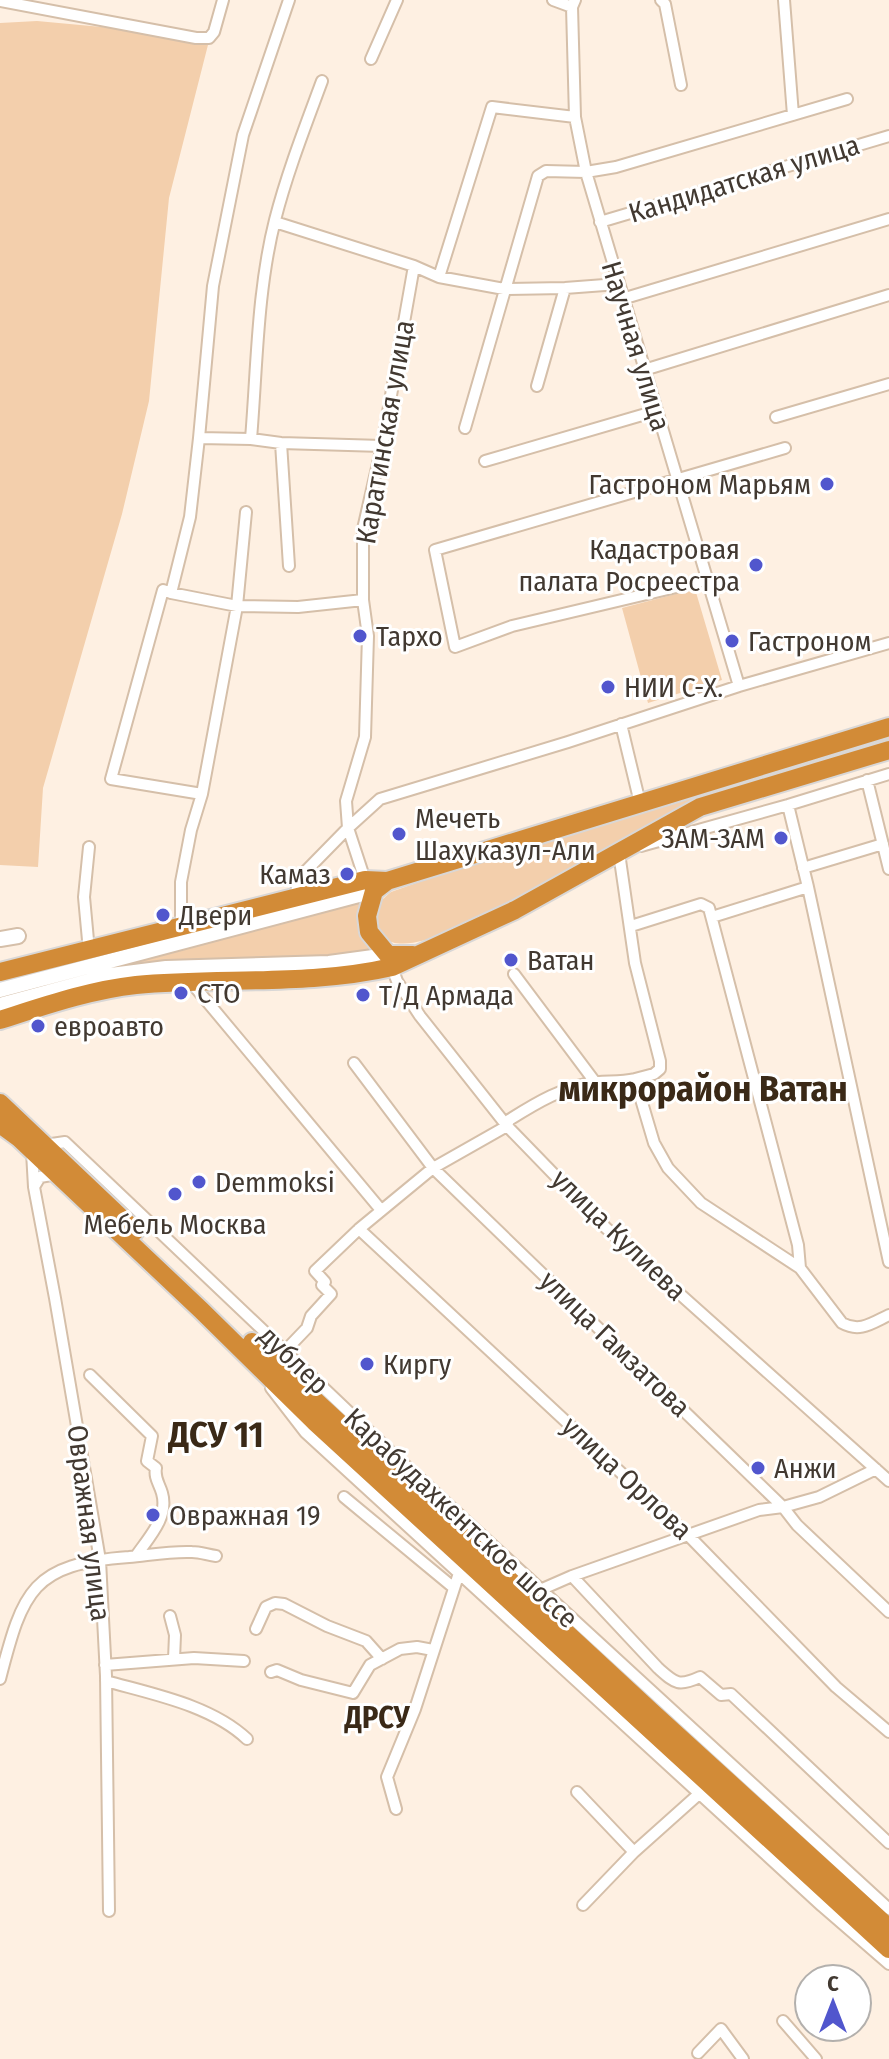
<svg xmlns="http://www.w3.org/2000/svg" width="889" height="2059" viewBox="0 0 889 2059" font-family="'Fira Sans Condensed',sans-serif">
	<style>
		.green { fill: #f3cfac }
		.lines { fill: none; stroke-linecap: round; stroke-linejoin: round }
		.street-casing { stroke: #d5bfa9; stroke-width: 14 }
		.secondary-casing { stroke: #d5bfa9; stroke-width: 18 }
		.highway-casing { stroke: #d9d7d6; stroke-width: 22 }
		.street { stroke: #fff; stroke-width: 10 }
		.secondary { stroke: #fff; stroke-width: 14 }
		.highway { stroke: #d28b37; stroke-width: 18 }
		.poi-dot { fill: #5156cd; stroke: #fff; stroke-width: 3 }
		.labels { text-anchor: middle; dominant-baseline: central; stroke-width: 6; stroke-linejoin: round; paint-order: stroke }
		.street-label { font-size: 28px; fill: #423931; stroke: #fff }
		.poi-label { font-size: 28px; fill: #423931; stroke: #fff; text-anchor: start }
		.neighbourhood-label { font-size: 30px; font-weight: bold; fill: #3a2917; stroke: #fff }
		.district-label { font-size: 36px; font-weight: bold; fill: #3a2917; stroke: #fff }
	</style>
	<rect width="100%" height="100%" fill="#fef0e2"/>
	<path class="green" d="M 37,21 L 210,37 L 169,198 L 149,401 L 122,514 L 43,788 L 38,867 L 0,865 L 0,23 Z
		M 695,589 L 722,680 L 648,703 L 622,608 Z
		M 889,735 L 889,741 L 782,774 L 780,768 Z
		M 772,771 L 774,777 L 485,916 C 461,926 379,971 376,919 C 375,907 382,899 391,892 L 464,866 Z
		M 363,901 L 376,951 L 0,999 L 0,996 Z"/>
	<g class="lines">
		<g class="street-casing">
			<path id="street" d="M 553,0 L 572,7
				M 575,0 L 572,7 L 575,117 L 586,172 L 739,686
				M 661,0 L 665,4 L 681,85
				M 784,0 L 793,115
				M 0,1 L 196,38 L 209,38 L 214,32 L 223,0
				M 371,59 L 397,0
				M 275,222 L 414,266 L 439,277 L 504,289 L 565,288 L 618,284
				M 600,222 L 889,136
				M 439,277 L 492,107 L 575,117
				M 622,299 L 889,219
				M 644,370 L 889,295
				M 537,386 L 565,288
				M 776,417 L 889,384
				M 465,428 L 538,176 L 546,171 L 586,172 L 616,167 L 847,99
				M 199,438 L 251,439 L 281,443 L 382,446
				M 251,439 C 257,367 257,291 275,220 C 287,173 305,127 322,81
				M 281,443 L 289,566
				M 485,461 L 656,411
				M 706,580 L 512,626 L 455,647 L 435,550 L 785,448
				M 171,593 L 190,517 L 199,438 L 213,286 L 243,135 L 289,0
				M 621,724 L 640,803
				M 867,780 L 889,869
				M 202,794 L 111,779 L 163,590 L 171,593 L 237,606 L 298,607 L 363,600
				M 788,805 L 808,887 L 889,1262
				M 641,846 L 788,805 L 889,774
				M 622,852 L 619,853 L 635,963 L 660,1061 L 660,1069 L 654,1074 L 635,1079 L 654,1143 L 668,1168 L 701,1203 L 800,1268 L 842,1323 C 860,1333 872,1323 889,1315
				M 803,868 L 883,844
				M 365,880 L 348,828 L 346,801 L 365,737 L 368,636 L 363,600 L 363,529 L 382,446 L 414,266
				M 294,897 L 302,875 L 348,828 L 380,799 L 568,742 L 739,686 L 889,643
				M 712,917 L 808,887
				M 181,926 L 181,882 L 191,830 L 202,794 L 237,606 L 246,512
				M 631,926 L 701,904 L 709,908 L 798,1245 L 800,1268
				M 89,951 L 84,897 L 89,847
				M 391,965 L 397,981 L 420,1016 L 507,1126 L 606,1228 L 889,1481
				M 514,974 L 595,1082
				M 190,981 L 381,1210
				M 354,1063 L 433,1168 L 783,1507 L 797,1525 L 889,1612
				M 45,1145 L 65,1142 L 391,1452 L 889,1909
				M 32,1152 L 34,1187 L 40,1177 L 57,1174
				M 34,1187 L 55,1298 L 100,1560 L 106,1676 L 109,1911
				M 359,1229 L 689,1536 L 836,1687 L 889,1732
				M 277,1353 L 284,1352 L 307,1328 L 311,1316 L 331,1294 L 322,1285 L 325,1282 L 315,1271 L 359,1229 L 433,1168 L 507,1126 L 509,1120 C 536,1103 564,1086 597,1082 C 610,1081 622,1082 635,1079
				M 90,1375 L 152,1436 L 147,1461 L 156,1468 C 154,1478 159,1483 162,1493 C 169,1517 149,1537 136,1556
				M 271,1388 L 305,1432 L 822,1906 L 889,1964
				M 344,1497 L 454,1588
				M 572,1576 L 658,1668 C 675,1683 678,1687 700,1677 L 721,1695 L 731,1694 L 889,1843
				M 540,1590 L 572,1576 L 759,1510 L 783,1507 L 819,1497 L 876,1469
				M 170,1616 L 175,1635 L 174,1659
				M 256,1629 L 266,1607 L 275,1603 L 284,1604 L 327,1626 L 366,1641 L 382,1659
				M 105,1665 L 194,1658 L 244,1661
				M 271,1672 L 277,1670 L 301,1680 L 353,1693 L 370,1665 L 400,1649 L 417,1647 L 433,1650
				M 0,1679 C 23,1590 32,1564 129,1557 C 150,1555 171,1551 192,1552 C 200,1552 208,1555 216,1556
				M 106,1681 C 152,1694 211,1705 247,1739
				M 577,1792 L 634,1852
				M 396,1809 L 387,1777 L 415,1709 L 459,1573
				M 583,1905 L 634,1852 L 700,1793
				M 783,2021 L 816,2059
				M 698,2053 L 721,2029 L 743,2059"/>
		</g>
		<g class="secondary-casing">
			<path id="secondary" d="M 0,939 L 18,936
				M 0,990 L 374,891
				M 0,1005 L 111,975 L 166,968 L 329,963 L 388,955"/>
		</g>
		<g class="highway-casing">
			<path id="highway" d="M 387,881 L 374,891 L 367,916 L 369,932 L 388,955 L 413,955
				M 0,972 L 365,880 L 387,881 L 889,727
				M 0,1020 C 44,1006 90,990 136,985 C 220,977 310,986 392,967 L 515,910 L 700,807 L 889,750
				M 0,1103 L 135,1231
				M 0,1124 L 19,1138 L 201,1310 L 315,1422 L 889,1949
				M 252,1342 L 652,1712 L 889,1928"/>
		</g>
		<use href="#street" class="street"/>
		<use href="#secondary" class="secondary"/>
		<use href="#highway" class="highway"/>
	</g>
	<g class="poi-dot">
		<circle cx="827" cy="484" r="8"/>
		<circle cx="756" cy="565" r="8"/>
		<circle cx="360" cy="636" r="8"/>
		<circle cx="732" cy="641" r="8"/>
		<circle cx="608" cy="687" r="8"/>
		<circle cx="399" cy="834" r="8"/>
		<circle cx="781" cy="838" r="8"/>
		<circle cx="347" cy="874" r="8"/>
		<circle cx="163" cy="915" r="8"/>
		<circle cx="511" cy="960" r="8"/>
		<circle cx="181" cy="993" r="8"/>
		<circle cx="363" cy="995" r="8"/>
		<circle cx="38" cy="1026" r="8"/>
		<circle cx="199" cy="1182" r="8"/>
		<circle cx="175" cy="1194" r="8"/>
		<circle cx="367" cy="1364" r="8"/>
		<circle cx="758" cy="1468" r="8"/>
		<circle cx="153" cy="1515" r="8"/>
	</g>
	<g class="labels">
		<g class="street-label">
			<text transform="translate(744 179) rotate(-17)">Кандидатская улица</text>
			<text transform="translate(636 346) rotate(73)">Научная улица</text>
			<text transform="translate(385 432) rotate(-80)">Каратинская улица</text>
			<text transform="translate(619 1235) rotate(44)">улица Кулиева</text>
			<text transform="translate(615 1344) rotate(44)">улица Гамзатова</text>
			<text transform="translate(294 1360) rotate(44)">дублер</text>
			<text transform="translate(627 1478) rotate(43)">улица Орлова</text>
			<text transform="translate(461 1518) rotate(43)">Карабудахкентское шоссе</text>
			<text transform="translate(89 1523) rotate(83)">Овражная улица</text>
		</g>
		<g class="poi-label">
			<text x="811" y="484" text-anchor="end">Гастроном Марьям</text>
			<text x="740" y="549" text-anchor="end">Кадастровая<tspan x="740" dy="32">палата Росреестра</tspan></text>
			<text x="376" y="636">Тархо</text>
			<text x="748" y="641">Гастроном</text>
			<text x="624" y="687">НИИ С-Х.</text>
			<text x="415" y="818">Мечеть<tspan x="415" dy="32">Шахуказул-Али</tspan></text>
			<text x="765" y="838" text-anchor="end">ЗАМ-ЗАМ</text>
			<text x="331" y="874" text-anchor="end">Камаз</text>
			<text x="179" y="915">Двери</text>
			<text x="527" y="960">Ватан</text>
			<text x="197" y="993">СТО</text>
			<text x="379" y="995">Т/Д Армада</text>
			<text x="54" y="1026">евроавто</text>
			<text x="215" y="1182">Demmoksi</text>
			<text x="175" y="1224" text-anchor="middle">Мебель Москва</text>
			<text x="383" y="1364">Киргу</text>
			<text x="774" y="1468">Анжи</text>
			<text x="169" y="1515">Овражная 19</text>
		</g>
		<g class="neighbourhood-label">
			<text x="377" y="1718">ДРСУ</text>
		</g>
		<g class="district-label">
			<text x="703" y="1089">микрорайон Ватан</text>
			<text x="216" y="1435">ДСУ 11</text>
		</g>
	</g>
	<g transform="translate(833 2003)"><circle r="38" fill="#ffffff" stroke="#b3b0ad" stroke-width="2"/>
	<path d="M0-6L14 30L0 20L-14 30Z" fill="#5156cd"/>
	<text y="-12" font-size="22" font-weight="bold" text-anchor="middle" fill="#423931">С</text>
	</g>
</svg>
